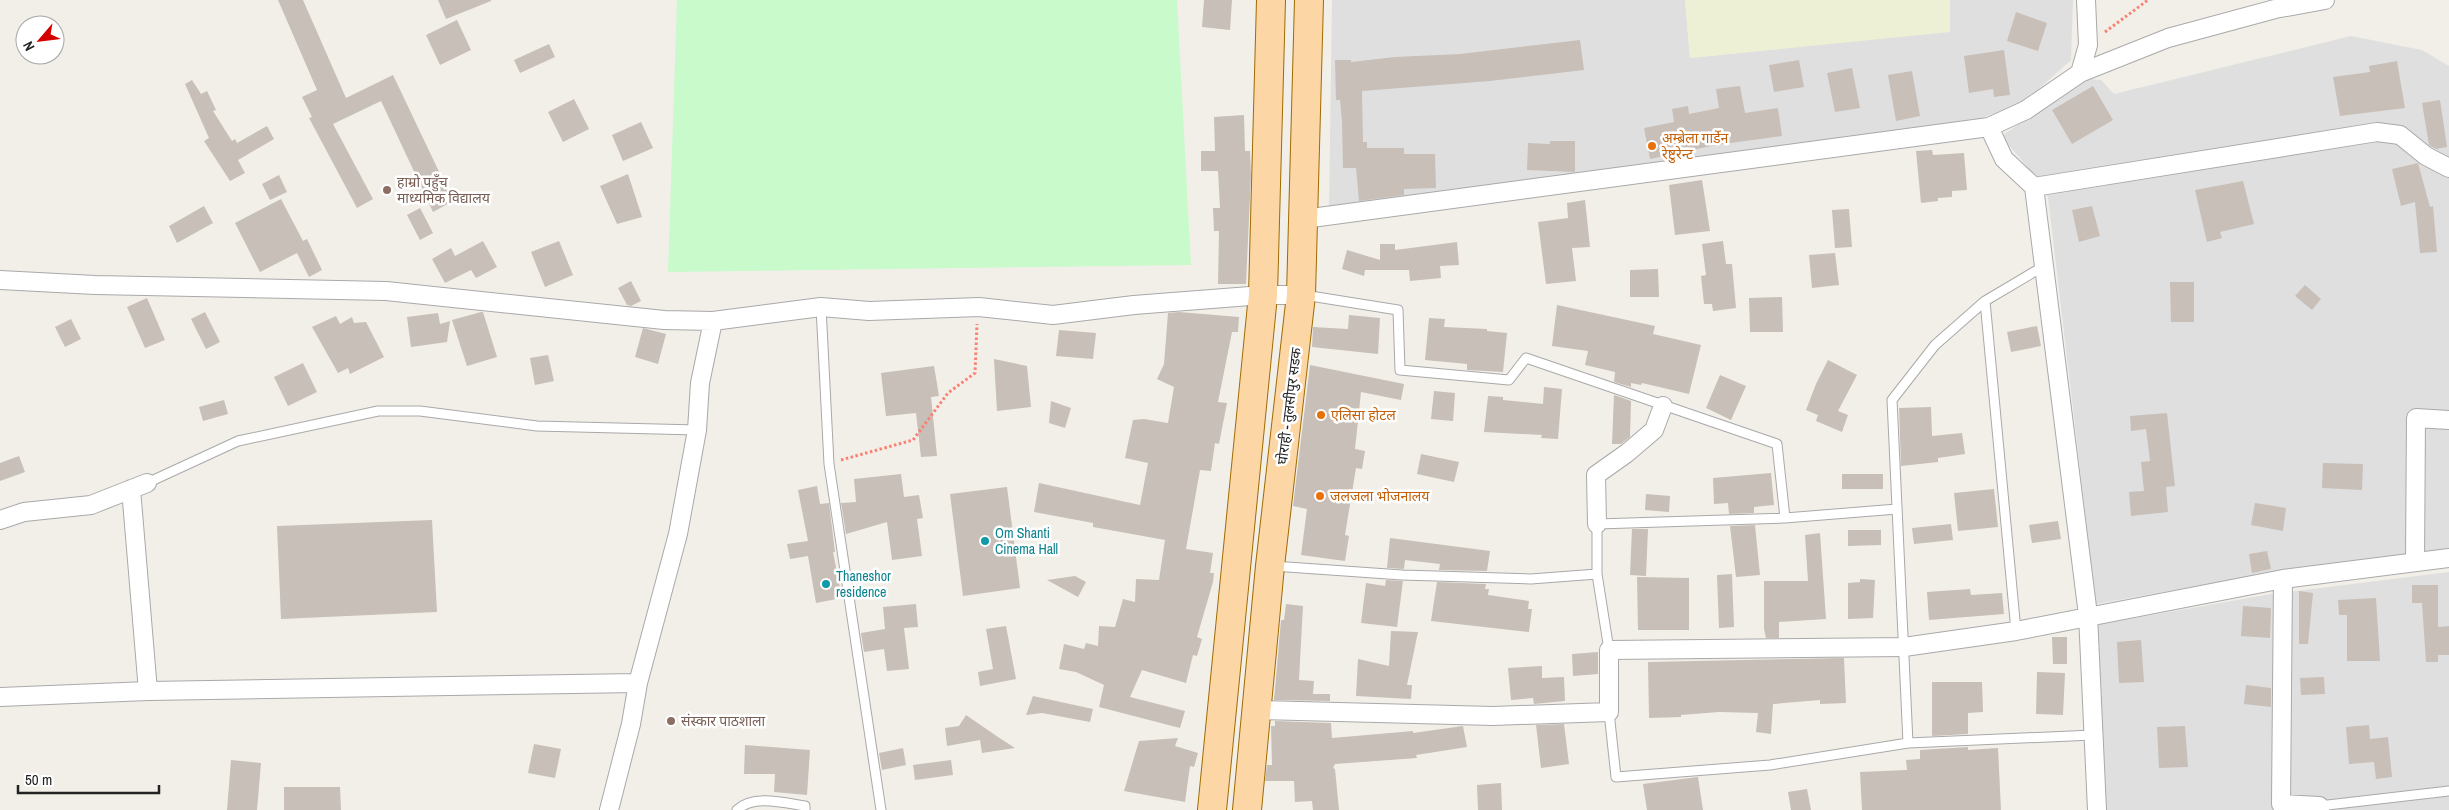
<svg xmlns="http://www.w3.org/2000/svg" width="2449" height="810" viewBox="0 0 2449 810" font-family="'Archivo Narrow','Noto Sans Devanagari',sans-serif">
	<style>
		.residential { fill: #e0dfdf }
		.farmland { fill: #eef0d5 }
		.park { fill: #c8facc }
		.building { fill: #c7bfb8 }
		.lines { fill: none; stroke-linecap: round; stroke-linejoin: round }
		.lane-casing { stroke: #a9a9a9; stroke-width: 11 }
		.street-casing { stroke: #a9a9a9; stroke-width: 20 }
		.primary-casing { stroke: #a06b00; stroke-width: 30 }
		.path { stroke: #fa8072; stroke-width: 3; stroke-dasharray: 2.5 2.5; stroke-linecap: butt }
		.lane { stroke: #fff; stroke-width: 9 }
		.street { stroke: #fff; stroke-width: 18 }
		.primary { stroke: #fcd6a4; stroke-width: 28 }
		.food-dot { fill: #e8710a; stroke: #fff; stroke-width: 2 }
		.education-dot { fill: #8d6e63; stroke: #fff; stroke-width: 2 }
		.culture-dot { fill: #0f9aa8; stroke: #fff; stroke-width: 2 }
		.labels { text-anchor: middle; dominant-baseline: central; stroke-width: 5; stroke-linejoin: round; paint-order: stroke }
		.food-label { font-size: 14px; fill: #c56008; stroke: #fff; text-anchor: start }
		.education-label { font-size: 14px; fill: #785e54; stroke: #fff; text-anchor: start }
		.street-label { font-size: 14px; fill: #222; stroke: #fff }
		.culture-label { font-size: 14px; fill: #0d838f; stroke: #fff; text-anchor: start }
	</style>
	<rect width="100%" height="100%" fill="#f2efe9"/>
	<path class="residential" d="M 1332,0 L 1685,0 L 1690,58 L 1950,31 L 1950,0 L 2073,0 L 2071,60 L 2022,104 L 1967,123 L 1329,210 Z
		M 2351,36 L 2422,50 L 2449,66 L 2449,550 L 2281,571 L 2096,604 L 2048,197 L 2030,170 L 2001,136 L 2088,79 L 2101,80 L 2114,94 Z
		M 2449,572 L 2449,810 L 2105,810 L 2096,625 L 2271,594 Z"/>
	<path class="farmland" d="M 1685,0 L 1950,0 L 1950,32 L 1690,58 Z"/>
	<path class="park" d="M 677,0 L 1177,0 L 1191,265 L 668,272 Z"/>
	<path class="building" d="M 278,0 L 303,0 L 346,98 L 393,75 L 453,201 L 433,212 L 381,101 L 333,124 L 373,199 L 357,208 L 309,118 L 312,117 L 302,97 L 317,90 Z
		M 438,0 L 491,0 L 491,1 L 446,19 Z
		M 1204,0 L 1232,0 L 1230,30 L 1202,27 Z
		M 2016,12 L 2047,23 L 2038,51 L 2007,41 Z
		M 457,20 L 471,50 L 440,65 L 426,35 Z
		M 1580,40 L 1584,70 L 1490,81 L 1362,91 L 1363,142 L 1367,142 L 1367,148 L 1404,148 L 1404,154 L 1435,154 L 1436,188 L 1404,189 L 1404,195 L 1359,201 L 1356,168 L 1343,168 L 1342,122 L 1340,100 L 1336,100 L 1335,60 L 1351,60 L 1351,62 L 1395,57 L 1460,54 Z
		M 549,44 L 555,57 L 520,73 L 514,60 Z
		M 2004,50 L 2010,95 L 1994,97 L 1993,89 L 1969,93 L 1964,56 Z
		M 1799,60 L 1804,87 L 1774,92 L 1769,65 Z
		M 2397,61 L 2405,108 L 2340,116 L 2333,77 L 2370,72 L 2369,66 Z
		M 1852,68 L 1860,108 L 1835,112 L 1827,73 Z
		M 1912,71 L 1920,116 L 1896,121 L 1888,75 Z
		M 192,80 L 201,94 L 207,91 L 216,110 L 213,111 L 232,141 L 235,139 L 237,143 L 267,126 L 274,139 L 238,160 L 245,173 L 230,181 L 204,141 L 209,138 L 185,84 Z
		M 1740,86 L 1745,113 L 1778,108 L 1782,136 L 1716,145 L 1650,159 L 1644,128 L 1674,122 L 1672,109 L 1688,106 L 1689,114 L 1719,108 L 1716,89 Z
		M 2093,86 L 2113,120 L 2072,144 L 2052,110 Z
		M 574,99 L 589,129 L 563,142 L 548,112 Z
		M 2440,100 L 2447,147 L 2436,149 L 2429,145 L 2422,103 Z
		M 1244,115 L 1245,151 L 1250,151 L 1251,175 L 1246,284 L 1218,284 L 1219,231 L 1214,231 L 1213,208 L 1220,208 L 1218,171 L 1201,171 L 1201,151 L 1215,151 L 1214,117 Z
		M 641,122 L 653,148 L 623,161 L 612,135 Z
		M 1550,141 L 1575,141 L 1575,172 L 1527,170 L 1528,143 L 1550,144 Z
		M 1932,150 L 1933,155 L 1964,153 L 1967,190 L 1952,191 L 1952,197 L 1938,198 L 1938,201 L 1921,203 L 1916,151 Z
		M 2418,163 L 2430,207 L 2433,206 L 2437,252 L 2420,253 L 2415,202 L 2401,206 L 2392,169 Z
		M 628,174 L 642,217 L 617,224 L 600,186 Z
		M 279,175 L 287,192 L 270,200 L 262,184 Z
		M 1702,180 L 1710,231 L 1675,235 L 1669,185 Z
		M 2243,181 L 2254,224 L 2220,232 L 2222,238 L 2207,242 L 2195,190 Z
		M 281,199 L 303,241 L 307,239 L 322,270 L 309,277 L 297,253 L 260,272 L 235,223 Z
		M 1585,200 L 1590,247 L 1572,248 L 1576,281 L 1546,284 L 1538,222 L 1568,218 L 1567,203 Z
		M 204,206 L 213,223 L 177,243 L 169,226 Z
		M 2092,206 L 2100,236 L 2079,242 L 2072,210 Z
		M 420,208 L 433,233 L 420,240 L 407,215 Z
		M 1849,209 L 1852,247 L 1835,248 L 1832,210 Z
		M 483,241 L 497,267 L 476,278 L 471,270 L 445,283 L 432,259 L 451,248 L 455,256 Z
		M 559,241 L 573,275 L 545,287 L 531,252 Z
		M 1723,241 L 1726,264 L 1732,264 L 1736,308 L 1713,311 L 1712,304 L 1704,304 L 1701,276 L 1706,275 L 1702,244 Z
		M 1457,242 L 1459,265 L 1440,266 L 1441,278 L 1410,281 L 1409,270 L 1365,270 L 1364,276 L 1342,269 L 1347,250 L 1380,260 L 1380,244 L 1395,244 L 1395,250 Z
		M 1835,253 L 1839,285 L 1812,288 L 1809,255 Z
		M 1658,269 L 1659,297 L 1630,297 L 1630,270 Z
		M 631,281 L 641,301 L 631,306 L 627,305 L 618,288 Z
		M 2170,282 L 2194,282 L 2194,322 L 2171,322 Z
		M 2305,285 L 2321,299 L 2312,310 L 2295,296 Z
		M 1782,297 L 1783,332 L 1750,332 L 1749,298 Z
		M 147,298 L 165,340 L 145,348 L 127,307 Z
		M 1557,305 L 1655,326 L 1653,334 L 1701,345 L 1689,394 L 1642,383 L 1641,385 L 1631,383 L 1631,387 L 1614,382 L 1615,372 L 1585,365 L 1588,351 L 1552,346 Z
		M 205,312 L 220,342 L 206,349 L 191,319 Z
		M 481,312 L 483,312 L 497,357 L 467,366 L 452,320 Z
		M 1179,312 L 1239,317 L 1238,332 L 1232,332 L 1218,402 L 1227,403 L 1219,444 L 1215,443 L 1211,471 L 1200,470 L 1186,549 L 1213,553 L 1210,573 L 1214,573 L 1213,582 L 1197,637 L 1202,639 L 1197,656 L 1193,655 L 1186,683 L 1142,670 L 1130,697 L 1185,711 L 1180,728 L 1099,707 L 1104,685 L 1076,672 L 1059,669 L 1064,644 L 1084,649 L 1086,643 L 1098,646 L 1099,626 L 1115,627 L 1123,599 L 1135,602 L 1136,579 L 1159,580 L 1165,540 L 1093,527 L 1093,523 L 1034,512 L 1039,483 L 1140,505 L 1148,463 L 1125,458 L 1133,420 L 1144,419 L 1168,423 L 1174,387 L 1157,379 L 1164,364 L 1168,313 Z
		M 438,313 L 440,324 L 450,321 L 447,342 L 411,347 L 407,317 Z
		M 1349,315 L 1380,318 L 1378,354 L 1312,347 L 1313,327 L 1348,329 Z
		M 336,316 L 340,324 L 352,317 L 354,323 L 366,322 L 384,357 L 350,374 L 348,368 L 338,373 L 312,327 Z
		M 1429,318 L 1445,319 L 1444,327 L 1487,329 L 1487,331 L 1507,333 L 1503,372 L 1467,370 L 1467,364 L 1425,360 Z
		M 71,319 L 81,339 L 65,347 L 55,327 Z
		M 2037,326 L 2041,346 L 2011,352 L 2007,332 Z
		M 643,328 L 666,334 L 658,364 L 635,357 Z
		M 1059,330 L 1096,333 L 1093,359 L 1056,356 Z
		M 548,355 L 554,381 L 535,385 L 530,358 Z
		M 994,359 L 1027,366 L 1031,407 L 997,411 Z
		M 1828,360 L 1857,375 L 1838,411 L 1848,415 L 1842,432 L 1816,421 L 1818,415 L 1806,410 L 1816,384 Z
		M 303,363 L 317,392 L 288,406 L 274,377 Z
		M 1310,365 L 1404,384 L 1401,400 L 1361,392 L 1355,449 L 1365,451 L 1362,469 L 1356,468 L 1345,535 L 1349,536 L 1345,561 L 1301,555 L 1307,509 L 1293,506 Z
		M 934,366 L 939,396 L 931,397 L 937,456 L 921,457 L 916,413 L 886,416 L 881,373 Z
		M 1720,375 L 1746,386 L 1731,420 L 1706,408 Z
		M 1544,387 L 1562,389 L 1558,439 L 1541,438 L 1542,435 L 1484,432 L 1488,396 L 1503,397 L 1503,400 L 1543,404 Z
		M 1434,391 L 1455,393 L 1453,421 L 1431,419 Z
		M 1614,395 L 1631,401 L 1630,437 L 1621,444 L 1612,444 Z
		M 224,400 L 228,414 L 203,421 L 199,407 Z
		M 1051,401 L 1071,408 L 1065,428 L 1049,423 Z
		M 1931,407 L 1932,436 L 1962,433 L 1965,454 L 1938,458 L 1938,462 L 1901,466 L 1899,408 Z
		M 2167,413 L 2175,486 L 2166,487 L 2168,512 L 2131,516 L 2129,492 L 2144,491 L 2141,462 L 2150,461 L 2146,429 L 2131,431 L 2130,416 Z
		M 1421,454 L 1459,462 L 1454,482 L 1417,474 Z
		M 19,456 L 25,472 L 0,481 L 0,463 Z
		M 2323,463 L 2363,464 L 2362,490 L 2322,488 Z
		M 1771,473 L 1774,505 L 1754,507 L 1754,513 L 1729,514 L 1728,503 L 1714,504 L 1713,478 Z
		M 901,474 L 904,497 L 919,495 L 923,518 L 917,519 L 922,556 L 892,560 L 887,522 L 846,534 L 841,503 L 856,502 L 854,479 Z
		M 1842,474 L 1883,474 L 1883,489 L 1842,489 Z
		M 817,486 L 820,504 L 829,503 L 835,552 L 833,552 L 842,598 L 816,603 L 808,556 L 790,559 L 787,544 L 808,541 L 798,490 Z
		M 1007,487 L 1020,588 L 963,596 L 950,494 Z
		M 1994,489 L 1998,527 L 1958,531 L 1954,493 Z
		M 1646,494 L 1670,496 L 1669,512 L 1645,510 Z
		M 2255,503 L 2286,508 L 2283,531 L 2251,525 Z
		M 432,520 L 437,612 L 281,619 L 277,526 Z
		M 2058,521 L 2061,539 L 2032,543 L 2029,525 Z
		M 1951,524 L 1953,540 L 1914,544 L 1912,528 Z
		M 1755,525 L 1760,575 L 1736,577 L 1730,526 Z
		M 1632,529 L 1648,529 L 1646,576 L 1630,575 Z
		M 1848,530 L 1881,530 L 1881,545 L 1848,546 Z
		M 1820,533 L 1826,619 L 1779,622 L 1779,638 L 1766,638 L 1764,629 L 1764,581 L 1808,581 L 1805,535 Z
		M 1390,538 L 1490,551 L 1487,571 L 1439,570 L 1440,564 L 1405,560 L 1404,569 L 1387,568 Z
		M 2267,551 L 2271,569 L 2252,573 L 2249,554 Z
		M 1732,574 L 1734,627 L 1719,628 L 1717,575 Z
		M 1075,576 L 1086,582 L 1078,597 L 1047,580 Z
		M 1637,577 L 1689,578 L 1689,630 L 1638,630 Z
		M 1860,579 L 1875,580 L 1873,618 L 1848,619 L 1848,583 L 1860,582 Z
		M 1386,580 L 1403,581 L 1397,627 L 1361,623 L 1366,583 L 1385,586 Z
		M 1437,582 L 1486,584 L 1485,589 L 1489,589 L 1488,595 L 1529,601 L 1528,609 L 1532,609 L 1529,632 L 1431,621 Z
		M 2412,585 L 2438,585 L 2438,627 L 2449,626 L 2449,655 L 2438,655 L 2438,662 L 2426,662 L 2422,603 L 2412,603 Z
		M 1970,589 L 1971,595 L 2002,593 L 2004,614 L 1929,620 L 1927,592 Z
		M 2299,591 L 2313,593 L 2308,644 L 2299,644 Z
		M 2376,598 L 2380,661 L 2347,661 L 2347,615 L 2339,615 L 2338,600 Z
		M 916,604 L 918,627 L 904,628 L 909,669 L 887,671 L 884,649 L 864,652 L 861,633 L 885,629 L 883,607 Z
		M 1286,604 L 1303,606 L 1299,680 L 1314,681 L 1313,694 L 1330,694 L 1330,701 L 1274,700 L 1281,620 L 1284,620 Z
		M 2243,606 L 2271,608 L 2270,638 L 2241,636 Z
		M 1006,626 L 1016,679 L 980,686 L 978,672 L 993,669 L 986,629 Z
		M 1391,631 L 1418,632 L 1407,685 L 1412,685 L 1411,699 L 1356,696 L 1358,659 L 1389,666 Z
		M 2052,637 L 2067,637 L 2067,664 L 2053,664 Z
		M 2141,640 L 2144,682 L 2119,683 L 2117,642 Z
		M 1598,652 L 1598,674 L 1573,676 L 1572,654 Z
		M 1844,658 L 1846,703 L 1820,704 L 1820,700 L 1773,704 L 1771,734 L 1756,732 L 1758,713 L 1719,712 L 1681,715 L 1681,717 L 1649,718 L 1648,662 Z
		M 1542,666 L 1542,678 L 1564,677 L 1565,701 L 1534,704 L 1533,698 L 1511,700 L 1508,668 Z
		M 2037,672 L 2065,673 L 2063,715 L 2036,714 Z
		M 2324,677 L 2325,694 L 2301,695 L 2300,678 Z
		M 1932,682 L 1982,682 L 1983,712 L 1968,713 L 1968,734 L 1932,736 Z
		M 2246,685 L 2271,688 L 2271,707 L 2244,704 Z
		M 1033,696 L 1093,709 L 1090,722 L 1042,713 L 1026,715 Z
		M 966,715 L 998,737 L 1015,748 L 982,753 L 980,740 L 947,746 L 945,728 L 959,726 Z
		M 1275,721 L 1331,723 L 1332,738 L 1413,731 L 1413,733 L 1463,726 L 1467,747 L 1416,755 L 1417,758 L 1335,764 L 1333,768 L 1335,769 L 1339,810 L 1313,810 L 1312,801 L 1295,802 L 1294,781 L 1265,781 L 1267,765 L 1272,765 L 1271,726 L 1275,726 Z
		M 1564,724 L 1569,764 L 1541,768 L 1536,725 Z
		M 2369,725 L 2370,739 L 2388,737 L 2392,777 L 2376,779 L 2374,762 L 2349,764 L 2346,727 Z
		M 2185,726 L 2188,767 L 2159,768 L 2157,727 Z
		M 1178,738 L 1175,746 L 1198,753 L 1194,767 L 1190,766 L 1185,802 L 1124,791 L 1139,741 Z
		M 534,744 L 561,749 L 555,778 L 528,773 Z
		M 745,745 L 810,750 L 807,795 L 774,792 L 775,774 L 744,774 Z
		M 1968,747 L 1968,750 L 1998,748 L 2001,810 L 1862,810 L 1860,772 L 1907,770 L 1906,760 L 1920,759 L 1920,750 Z
		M 903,748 L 906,765 L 882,770 L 879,753 Z
		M 231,760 L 261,763 L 257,810 L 227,810 Z
		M 951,760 L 953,775 L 915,780 L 913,765 Z
		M 1698,777 L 1703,810 L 1647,810 L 1643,784 Z
		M 1501,783 L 1502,810 L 1478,810 L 1477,785 Z
		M 284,787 L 340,787 L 341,810 L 284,810 Z
		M 1807,789 L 1811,810 L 1791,810 L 1788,792 Z"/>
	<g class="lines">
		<g class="lane-casing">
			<path id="lane" d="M 1304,295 L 1398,310 L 1400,370 L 1509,380 L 1526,358 L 1777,444 L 1785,518
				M 1985,301 L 2016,631
				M 821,307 L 829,464 L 881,810
				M 147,483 L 238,441 L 378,411 L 420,411 L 537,426 L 697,430
				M 1273,566 L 1402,575 L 1531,579 L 1597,574
				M 1609,650 L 1597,574 L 1597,524 L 1785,518 L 1897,509
				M 1609,712 L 1616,777 L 1770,765 L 1908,743 L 2093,735
				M 1908,743 L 1892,400 L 1935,345 L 1985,301 L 2044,266
				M 2319,806 L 2449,791
				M 737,810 C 753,794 785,803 805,806 L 805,810"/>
		</g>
		<g class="street-casing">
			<path id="street" d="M 2080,73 L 2168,38 L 2275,9 L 2325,0
				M 1989,127 L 2026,110 L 2080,73 L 2088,45 L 2086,0
				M 2034,187 L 2088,615 L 2097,810
				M 1304,219 L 1989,127 L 2004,159 L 2034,187 L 2377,132 L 2400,135 L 2426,156 L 2449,168
				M 0,280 L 95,285 L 386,291 L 664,320 L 713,321 L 821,307 L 869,311 L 979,307 L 1053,315 L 1134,305 L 1263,295 L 1301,295
				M 131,489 L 148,691
				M 0,520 L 24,512 L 91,505 L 147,483
				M 1597,524 L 1596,475 L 1627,453 L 1654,430 L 1663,406
				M 2415,561 L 2416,418 L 2449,420
				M 2283,579 L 2281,804 L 2319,806 L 2320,810
				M 0,697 L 148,691 L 638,683
				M 1256,710 L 1493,716 L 1609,712 L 1609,650 L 1904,647 L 2016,631 L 2283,579 L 2449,558
				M 609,810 L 631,724 L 638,683 L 678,534 L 697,430 L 700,383 L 713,321"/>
		</g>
		<g class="primary-casing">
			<path id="primary" d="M 1212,810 L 1263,295 L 1271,0
				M 1247,810 L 1270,566 L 1301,295 L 1309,0"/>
		</g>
		<path class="path" d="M 2105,32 L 2148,0
			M 841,460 L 913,440 L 948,393 L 975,373 L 977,324"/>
		<use href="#lane" class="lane"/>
		<use href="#street" class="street"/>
		<use href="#primary" class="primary"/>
	</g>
	<g class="food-dot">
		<circle cx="1652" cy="146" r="5"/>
		<circle cx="1321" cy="415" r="5"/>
		<circle cx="1320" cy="496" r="5"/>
	</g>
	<g class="education-dot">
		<circle cx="387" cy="190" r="5"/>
		<circle cx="671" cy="721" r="5"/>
	</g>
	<g class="culture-dot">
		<circle cx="985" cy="541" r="5"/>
		<circle cx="826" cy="584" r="5"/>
	</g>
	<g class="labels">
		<g class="food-label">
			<text x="1662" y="138">अम्ब्रेला गार्डेन<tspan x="1662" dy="16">रेष्टुरेन्ट</tspan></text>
			<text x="1331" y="415">एलिसा होटल</text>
			<text x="1330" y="496">जलजला भोजनालय</text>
		</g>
		<g class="education-label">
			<text x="397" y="182">हाम्रो पहुँच<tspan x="397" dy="16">माध्यमिक विद्यालय</tspan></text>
			<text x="681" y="721">संस्कार पाठशाला</text>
		</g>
		<g class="street-label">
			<text transform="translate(1289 406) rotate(-83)">घोराही - तुलसीपुर सडक</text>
		</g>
		<g class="culture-label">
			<text x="995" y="533">Om Shanti<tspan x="995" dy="16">Cinema Hall</tspan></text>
			<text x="836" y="576">Thaneshor<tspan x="836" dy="16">residence</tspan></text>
		</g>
	</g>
	<g transform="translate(40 40) rotate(242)"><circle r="24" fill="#ffffff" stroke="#a7a7a7"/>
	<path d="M0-4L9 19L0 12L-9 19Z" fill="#d40000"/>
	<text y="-8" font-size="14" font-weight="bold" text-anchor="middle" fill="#222222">N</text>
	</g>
	<path d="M18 785v8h141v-8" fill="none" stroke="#222222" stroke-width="2.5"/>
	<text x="25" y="785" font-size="15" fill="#222222" stroke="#ffffff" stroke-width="4" paint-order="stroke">50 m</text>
</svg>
